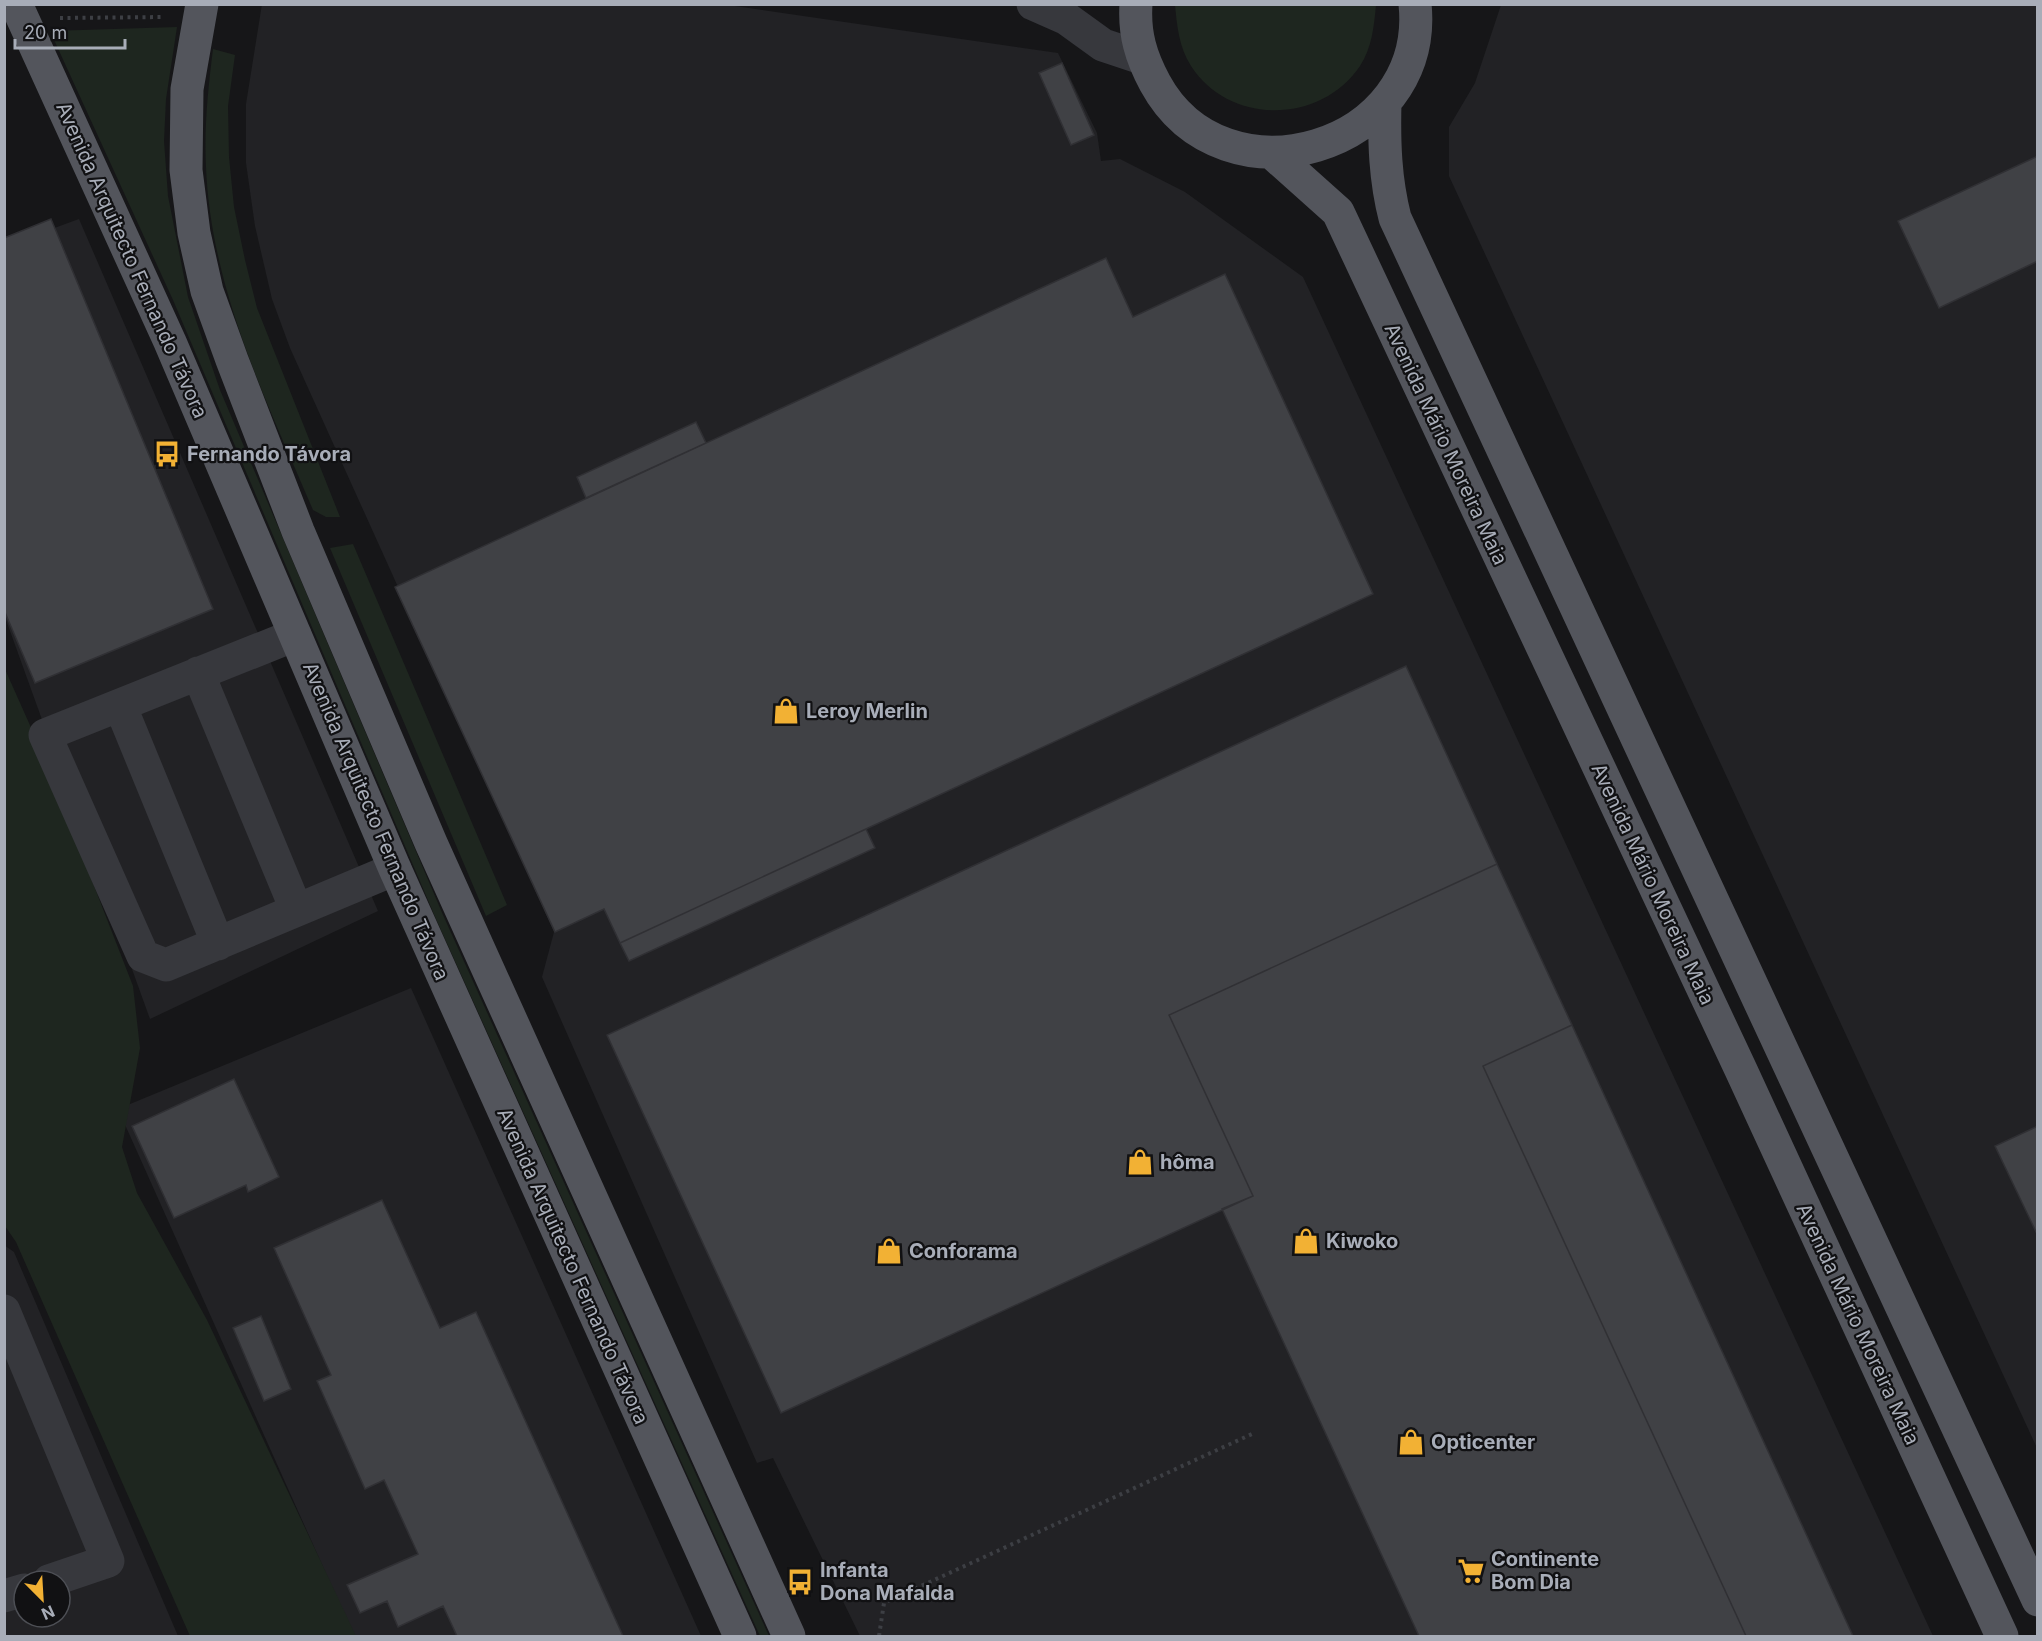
<svg xmlns="http://www.w3.org/2000/svg" width="2042" height="1641" viewBox="0 0 2042 1641" font-family="Inter,sans-serif">
	<style>
		.built { fill: #222225; fill-rule: evenodd }
		.green { fill: #1e261f }
		.building { fill: #404145; stroke: #303034; stroke-width: 1.5 }
		.lines { fill: none; stroke-linecap: round; stroke-linejoin: round }
		.path { stroke: #3d3f44; stroke-width: 4; stroke-dasharray: 3 4.5; stroke-linecap: butt }
		.minor { stroke: #37383d; stroke-width: 33 }
		.major { stroke: #53555c; stroke-width: 33 }
		.labels { text-anchor: middle; dominant-baseline: central; stroke-width: 4.5; stroke-linejoin: round; paint-order: stroke }
		.street-label { font-size: 20px; fill: #a8adb8; stroke: #111113 }
		.poi-label { font-size: 20px; font-weight: bold; fill: #a8adb8; stroke: #111113; text-anchor: start }
	</style>
	<rect width="100%" height="100%" fill="#161618"/>
	<path class="built" d="M 262,4 L 728,5 L 1058,53 L 1097,133 L 1101,161 L 1120,159 L 1185,192 L 1303,277 L 1933,1636 L 860,1636 L 773,1458 L 757,1463 L 542,977 L 554,932 L 290,348 L 272,299 L 255,226 L 246,163 L 246,104 Z
		M 1501,5 L 2037,5 L 2037,1448 L 1449,176 L 1449,127 L 1475,83 Z
		M 79,219 L 378,911 L 150,1019 L 5,617 L 5,246 Z
		M 411,988 L 701,1636 L 354,1636 L 118,1109 Z
		M 4,1245 L 14,1252 L 178,1636 L 5,1636 ZM 24,1581 L 60,1581 L 60,1617 L 24,1617 Z"/>
	<path class="green" d="M 1175,5 L 1175,4 L 1376,5 C 1374,26 1372,48 1360,66 C 1321,124 1230,126 1191,66 C 1179,47 1177,26 1175,5 Z
		M 177,27 L 166,99 L 164,141 L 168,196 L 188,297 L 220,390 L 443,915 L 769,1636 L 760,1636 L 436,919 L 173,300 L 50,31 Z
		M 213,49 L 235,55 L 228,106 L 229,157 L 234,207 L 245,260 L 257,308 L 340,517 L 326,517 L 313,510 C 266,400 211,289 206,167 C 204,128 208,89 213,49 Z
		M 353,544 L 507,905 L 486,916 L 330,548 Z
		M 4,667 L 41,750 L 133,986 L 140,1048 L 122,1147 L 137,1193 L 207,1320 L 356,1636 L 190,1636 L 16,1242 L 5,1226 Z"/>
	<path class="building" d="M 1062,63 L 1094,135 L 1071,145 L 1039,73 Z
		M 2038,156 L 2038,261 L 1939,308 L 1898,221 Z
		M 51,219 L 213,609 L 35,683 L 4,610 L 4,238 Z
		M 1106,258 L 1133,317 L 1225,274 L 1373,594 L 620,943 L 604,909 L 555,932 L 395,587 Z
		M 696,422 L 706,443 L 586,498 L 577,477 Z
		M 1406,666 L 1497,864 L 1169,1015 L 1253,1196 L 781,1413 L 607,1035 Z
		M 866,829 L 875,848 L 629,961 L 620,943 Z
		M 1497,864 L 1572,1025 L 1483,1066 L 1746,1636 L 1419,1636 L 1222,1209 L 1253,1196 L 1169,1015 Z
		M 1572,1025 L 1618,1125 L 1853,1636 L 1746,1636 L 1483,1066 Z
		M 234,1079 L 279,1177 L 248,1192 L 246,1185 L 174,1218 L 132,1126 Z
		M 2038,1126 L 2038,1236 L 1995,1146 Z
		M 382,1200 L 440,1328 L 476,1312 L 623,1636 L 457,1636 L 443,1606 L 398,1627 L 387,1601 L 360,1613 L 347,1585 L 418,1554 L 384,1480 L 365,1489 L 317,1381 L 331,1375 L 274,1248 Z
		M 261,1316 L 291,1389 L 264,1401 L 233,1328 Z"/>
	<g class="lines">
		<path class="path" d="M 60,18 L 163,17
			M 879,1636 L 884,1603 L 1252,1434"/>
		<path class="minor" d="M 1033,4 L 1067,19 L 1103,45 L 1142,58
			M 295,635 L 45,735 L 143,956 L 166,965 L 395,869
			M 198,673 L 296,909
			M 120,705 L 218,944
			M 4,1311 L 108,1561 L 49,1581
			M 4,1596 L 24,1590"/>
		<path class="major" d="M 16,4 L 170,342 L 395,869 L 740,1636
			M 202,4 L 187,89 L 186,170 L 194,233 L 207,291 L 232,360 L 298,531 L 431,843 L 789,1636
			M 1136,4 C 1134,34 1141,57 1155,83 C 1224,210 1430,149 1415,4
			M 1385,102 C 1384,142 1385,179 1395,218 L 2038,1600
			M 1272,153 L 1338,212 L 1741,1070 L 2002,1636"/>
	</g>
	<defs>
		<g id="bus-bare" transform="scale(2.07)"><path d="M-5-6H5V4H4V6H2V4H-2V6H-4V4H-5ZM-3.5-4V0h7V-4ZM-3.5 1.2v1.5H-2V1.2ZM2 1.2v1.5H3.5V1.2Z" fill="#f2b134" stroke="#111113" stroke-width="2.5" paint-order="stroke"/></g>
		<g id="shop-bare" transform="scale(2.07)"><path d="M-5-2.5h2.3a2.7 3.5 0 0 1 5.4 0H5L5.5 6h-11ZM-1.5-2.5h3a1.5 2.3 0 0 0-3 0Z" fill="#f2b134" stroke="#111113" stroke-width="2.5" paint-order="stroke"/></g>
		<g id="supermarket-bare" transform="scale(2.07)"><path d="M-6-5.5h2.5l.6 2H6L4.5 2H-2.5L-4.4-4H-6ZM-1.5 3.2a1.3 1.3 0 1 0 .1 0ZM3 3.2a1.3 1.3 0 1 0 .1 0Z" fill="#f2b134" stroke="#111113" stroke-width="2.5" paint-order="stroke"/></g>
	</defs>
	<g fill-rule="evenodd">
		<use href="#bus-bare" x="167" y="454"/>
		<use href="#shop-bare" x="786" y="711"/>
		<use href="#shop-bare" x="1140" y="1162"/>
		<use href="#shop-bare" x="1306" y="1241"/>
		<use href="#shop-bare" x="889" y="1251"/>
		<use href="#shop-bare" x="1411" y="1442"/>
		<use href="#supermarket-bare" x="1471" y="1571"/>
		<use href="#bus-bare" x="800" y="1582"/>
	</g>
	<g class="labels">
		<g class="street-label">
			<text transform="translate(132 260) rotate(66)">Avenida Arquitecto Fernando Távora</text>
			<text transform="translate(1446 444) rotate(65)">Avenida Mário Moreira Maia</text>
			<text transform="translate(376 821) rotate(67)">Avenida Arquitecto Fernando Távora</text>
			<text transform="translate(1653 884) rotate(65)">Avenida Mário Moreira Maia</text>
			<text transform="translate(573 1266) rotate(66)">Avenida Arquitecto Fernando Távora</text>
			<text transform="translate(1858 1324) rotate(65)">Avenida Mário Moreira Maia</text>
		</g>
		<g class="poi-label">
			<text x="187" y="454">Fernando Távora</text>
			<text x="806" y="711">Leroy Merlin</text>
			<text x="1160" y="1162">hôma</text>
			<text x="1326" y="1241">Kiwoko</text>
			<text x="909" y="1251">Conforama</text>
			<text x="1431" y="1442">Opticenter</text>
			<text x="1491" y="1559">Continente<tspan x="1491" dy="23">Bom Dia</tspan></text>
			<text x="820" y="1570">Infanta<tspan x="820" dy="23">Dona Mafalda</tspan></text>
		</g>
	</g>
	<rect width="2042" height="1641" fill="none" stroke="#a8adb8" stroke-width="12"/>
	<g transform="translate(42 1599) rotate(156)"><circle r="28" fill="#111113" stroke="#4d4f55" stroke-width="1.5"/>
	<path d="M0-4.5L10 22L0 15L-10 22Z" fill="#f2b134"/>
	<text y="-9" font-size="16" font-weight="bold" text-anchor="middle" fill="#a8adb8">N</text>
	</g>
	<path d="M15 39v9h110v-9" fill="none" stroke="#a8adb8" stroke-width="3"/>
	<text x="24" y="39" font-size="18" fill="#a8adb8" stroke="#111113" stroke-width="4.5" paint-order="stroke">20 m</text>
</svg>
